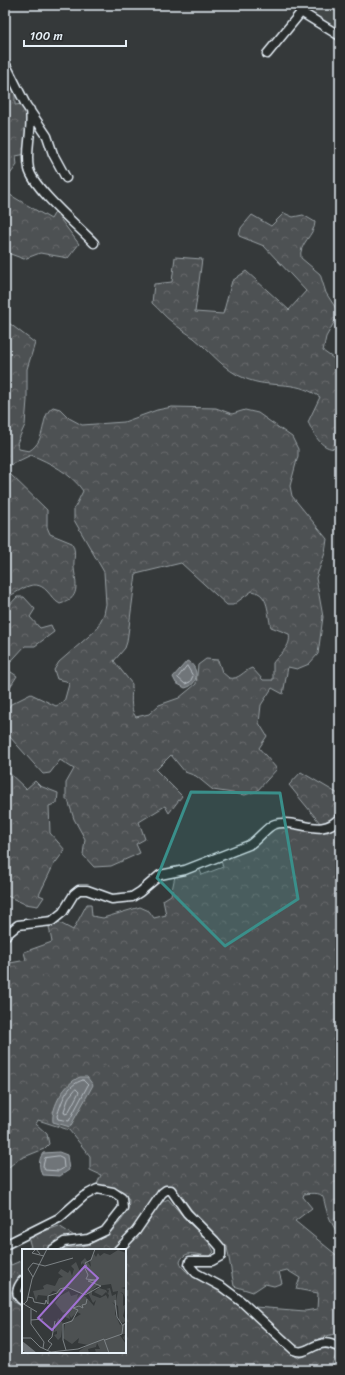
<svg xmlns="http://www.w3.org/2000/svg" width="345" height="1375" viewBox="0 0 345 1375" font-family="Sriracha,sans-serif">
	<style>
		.built { fill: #424647 }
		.forest { fill: url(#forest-crowns); stroke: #9aa1a5; fill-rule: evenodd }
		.water { fill: #707579; stroke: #a0a7ac }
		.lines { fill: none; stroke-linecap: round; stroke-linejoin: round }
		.shore { stroke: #b8bfc5; stroke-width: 1 }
		.street-casing { stroke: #e8f1f8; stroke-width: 11 }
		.street { stroke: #2a2d2e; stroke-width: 8 }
		.marked { fill: #3a8f8a; fill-opacity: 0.2; stroke: #3a8f8a; stroke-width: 3; stroke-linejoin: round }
		.inset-road { fill: none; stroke: #7d8386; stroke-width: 1 }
		.view { fill: #a171d3; fill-opacity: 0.15; stroke: #a171d3; stroke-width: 2 }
		.inset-edge { fill: none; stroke: #e8f1f8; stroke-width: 2 }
	</style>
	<defs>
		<pattern id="forest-crowns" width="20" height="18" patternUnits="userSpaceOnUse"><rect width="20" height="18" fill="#4d5152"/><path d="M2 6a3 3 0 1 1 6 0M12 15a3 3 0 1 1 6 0" fill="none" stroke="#676a6c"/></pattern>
	</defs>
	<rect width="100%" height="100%" fill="#35393a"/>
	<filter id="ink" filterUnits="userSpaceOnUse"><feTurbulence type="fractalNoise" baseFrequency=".025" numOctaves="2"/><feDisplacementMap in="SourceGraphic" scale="8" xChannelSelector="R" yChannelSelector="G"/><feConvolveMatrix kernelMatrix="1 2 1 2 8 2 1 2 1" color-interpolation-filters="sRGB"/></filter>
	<g filter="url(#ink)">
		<path class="built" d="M 315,5 L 340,5 L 340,32 L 314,16 L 311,9 Z"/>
		<path class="forest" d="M 5,67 L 15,90 L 15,105 L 23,104 L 29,114 L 26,154 L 16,156 L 17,165 L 5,181 Z
			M 5,192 L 51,219 L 55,212 L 79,244 L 68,258 L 40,253 L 24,259 L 5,252 Z
			M 284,213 L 293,217 L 303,215 L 315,222 C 315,235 298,244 301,258 L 320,274 L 326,293 L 337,310 L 337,317 L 326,337 L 323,351 L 340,363 L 340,448 C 322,452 315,436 308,422 L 320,397 C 292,378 272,390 244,378 C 225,371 210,351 194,338 C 187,333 179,328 172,322 C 165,317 159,309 152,303 L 154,284 L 172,282 L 175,257 L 202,259 L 195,312 L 223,314 L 232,281 L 246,271 L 289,310 L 306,291 L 264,246 L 239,236 L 241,228 L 252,215 L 271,226 Z
			M 5,320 L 35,343 L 27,369 L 27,400 L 25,425 L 17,443 L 19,449 L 29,451 C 48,440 39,416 53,407 L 60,409 L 69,418 L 82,425 L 124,422 L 157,410 L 172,407 L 216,408 L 232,414 L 245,410 L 258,413 L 292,437 L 298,449 L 298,456 L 290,486 L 292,496 L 327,539 L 325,553 L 316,578 L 323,617 L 318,654 L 309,664 L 297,669 L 288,667 L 283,694 L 272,688 L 261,705 L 259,723 L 267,736 L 259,748 L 277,769 L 257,791 L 245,795 L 213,790 L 196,776 L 185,772 L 171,755 L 156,770 L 182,796 L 169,813 L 165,806 L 139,822 L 145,839 L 136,844 L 140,853 L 111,866 L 94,867 L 83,855 L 85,839 L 74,819 L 68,800 L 66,800 L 66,783 L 74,769 L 60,760 L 50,773 L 43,774 L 9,736 L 7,710 L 11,704 L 31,694 L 56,706 L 64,702 L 69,684 L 66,681 L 57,679 L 54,670 L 59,662 L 96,630 L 104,614 L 106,604 L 104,572 L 74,520 L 74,509 L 83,491 C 72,474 49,462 31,455 L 6,467 L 7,471 L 47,510 L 47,527 L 50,534 L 72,543 C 77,553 73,559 74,568 C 76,585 81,598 60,604 C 54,601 51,595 47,591 C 33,576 19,593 5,598 ZM 181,563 L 227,605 L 233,605 L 252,591 C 270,594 267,614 271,627 L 289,634 C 292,647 279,654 273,663 L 273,680 L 263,680 L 252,668 C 243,671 239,680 229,678 L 222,672 L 218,660 L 206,659 L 198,665 L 196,684 L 179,698 L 159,705 L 149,714 L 136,717 C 129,709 132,694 132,684 L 114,661 L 125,648 L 127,642 L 136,574 Z
			M 17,597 L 24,597 L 35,609 L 30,617 L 40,628 L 51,625 L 54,632 L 35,646 L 25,646 L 5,668 L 17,676 L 5,695 L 5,610 Z
			M 5,760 L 8,762 L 6,770 L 26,789 L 35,781 L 40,786 L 58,793 L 57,803 L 49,806 L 50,833 L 65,850 L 53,866 L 39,895 L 44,897 L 38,906 L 25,904 L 5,895 Z
			M 301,772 L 340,795 L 340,1237 C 335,1230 331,1222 328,1214 C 321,1198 329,1191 304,1194 L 303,1197 L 312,1208 L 295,1221 L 340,1258 L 340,1334 C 325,1333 312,1345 297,1347 L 255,1307 L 305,1311 L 317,1309 L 318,1293 L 296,1289 L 300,1278 L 287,1270 L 279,1272 L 282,1283 L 274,1286 L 265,1284 L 253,1292 L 234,1286 L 227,1247 L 196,1216 L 178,1192 L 170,1186 L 164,1187 L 131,1232 L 114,1250 L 59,1250 C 67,1247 77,1248 86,1245 C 104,1240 130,1219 129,1200 L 123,1191 L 102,1186 L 97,1184 L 101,1175 L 90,1170 L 90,1156 L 69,1130 L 38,1120 L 36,1124 L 47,1134 L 49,1144 L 44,1149 L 19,1159 L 5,1170 L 5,964 L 26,960 L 24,952 L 52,942 L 49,927 L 58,922 L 73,930 L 87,904 L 91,904 L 92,916 L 103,918 L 140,907 L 149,911 L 154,918 L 166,915 L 163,900 L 171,895 L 175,876 L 199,868 L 202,875 L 223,867 L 220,858 L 246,849 L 266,826 L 314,826 L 320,823 L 289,785 Z
			M 168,1199 L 190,1224 L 208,1240 L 214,1252 L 210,1256 C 198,1256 185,1248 180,1262 C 182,1275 215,1287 227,1294 C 254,1310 271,1341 298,1358 C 312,1354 324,1343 338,1351 L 332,1364 L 340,1367 L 340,1370 L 5,1370 L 5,1252 L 11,1265 L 23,1260 L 23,1274 C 14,1284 2,1300 23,1306 L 23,1352 L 125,1352 L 125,1250 L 121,1250 L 149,1221 L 159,1204 Z
			M 59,1226 L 79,1239 L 61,1242 L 47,1250 L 25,1250 L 31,1247 L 28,1237 Z"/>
		<path class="water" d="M 187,661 C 199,666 200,685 185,688 L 176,683 L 173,677 Z
			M 80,1077 L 87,1077 L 93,1085 L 70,1127 L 53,1122 C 51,1106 65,1083 80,1077 Z
			M 59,1152 L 67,1155 L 69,1170 L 60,1176 L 42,1175 C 39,1167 38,1160 43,1153 Z"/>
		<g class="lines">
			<path class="shore" d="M 187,666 L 193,676 L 190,682 L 185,684 L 178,678 Z
				M 83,1080 L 88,1085 L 69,1121 L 58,1119 L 57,1116 C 62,1101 66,1085 83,1080 Z
				M 76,1089 L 79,1092 L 68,1113 L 65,1114 L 64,1111 L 69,1097 Z
				M 59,1156 L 63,1158 L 64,1168 L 59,1171 L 45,1170 L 43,1166 L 45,1158 Z"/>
			<g class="street-casing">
				<path id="street" d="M 301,12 L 340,36
					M 267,54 L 307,5
					M 5,63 L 26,105 L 47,136 L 53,154 L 66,178
					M 30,110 C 33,130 25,150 29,169 C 33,188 80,228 94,243
					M 5,936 L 18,925 L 52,921 L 63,912 L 74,894 L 79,890 L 87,890 L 112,899 L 132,897 L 140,892 L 160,875 L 185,870 L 249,845 C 258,840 267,826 275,824 C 298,818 322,840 340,817
					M 5,1245 L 59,1218 L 84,1196 L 97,1189 L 113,1192 L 122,1198 L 123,1208 L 105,1231 L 88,1239 L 64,1242 L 52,1250
					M 118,1250 L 136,1231 L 162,1193 L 166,1190 L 171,1190 L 187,1213 L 215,1241 L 221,1248 L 221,1256 L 212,1261 L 190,1261 L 189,1265 L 196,1273 L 222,1287 L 242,1302 L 294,1350 C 305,1355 312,1345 321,1344 C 328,1342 334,1345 340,1348
					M 23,1280 C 17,1287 14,1295 23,1301"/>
			</g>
			<use href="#street" class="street"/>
		</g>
	</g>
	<path class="marked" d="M 191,792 L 280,793 L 298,899 L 225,946 L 157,878 Z"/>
	<g transform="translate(22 1249)">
		<rect width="104" height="104" fill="#35393a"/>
		<path d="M 96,1 L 104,4 L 104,38 L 99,39 L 104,40 L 104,51 L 101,44 L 98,43 L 101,45 L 101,57 L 104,55 L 101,67 L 104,71 L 101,74 L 97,71 L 96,57 L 90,53 L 94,57 L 93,65 L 98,76 L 104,74 L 104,93 L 101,89 L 103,85 L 97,85 L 104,95 L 104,104 L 74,104 L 73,100 L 78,100 L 75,94 L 74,98 L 66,100 L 67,104 L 58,104 L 57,102 L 66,96 L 56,94 L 57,89 L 50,95 L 41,89 L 43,75 L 59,65 L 55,63 L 49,69 L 47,65 L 48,70 L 43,68 L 41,70 L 40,67 L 44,63 L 41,64 L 33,54 L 38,47 L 47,42 L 49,47 L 56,45 L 55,49 L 59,45 L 64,48 L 72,57 L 74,51 L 71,54 L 66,44 L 57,44 L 46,39 L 45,41 L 38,40 L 41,43 L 35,45 L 36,47 L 33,50 L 35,43 L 31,42 L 26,47 L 16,46 L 14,52 L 11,42 L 22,40 L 21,37 L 25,35 L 33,37 L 37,29 L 41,28 L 36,24 L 39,20 L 36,18 L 46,24 L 48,21 L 50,27 L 52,20 L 49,17 L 54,13 L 59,25 L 59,19 L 63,18 L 61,14 L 59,16 L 59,13 L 63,9 L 69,18 L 68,11 L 72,5 L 74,8 L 76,4 L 78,7 L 82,4 L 88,6 ZM 89,35 L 91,43 L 96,42 L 94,52 L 94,45 L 90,47 L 88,39 L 84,40 L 87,41 L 86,45 L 84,41 L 77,39 L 72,43 L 80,47 L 84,43 L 87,46 L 86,50 L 84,46 L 78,49 L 70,46 L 70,41 L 75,37 ZM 36,69 L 41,74 L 39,88 L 36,91 L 32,86 L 35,85 L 35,82 L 32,83 Z" fill="#4d5152" fill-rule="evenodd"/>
		<path d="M 0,92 L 4,95 L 15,104 L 4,104 L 0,101 Z" fill="#707579"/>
		<path class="inset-road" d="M 73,0 L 69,11 L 63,14 L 65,17 L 62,17 L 66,26 L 64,30 L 73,31 L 66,32 L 79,37M 10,4 L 22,7M 10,4 L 14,0 L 18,5M 11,28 L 6,20 L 11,14 L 23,17 L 51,9M 6,48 L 11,49 L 12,53 L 23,55 L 24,51 L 26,55 L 26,47 L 35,44 L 38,40 L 45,38 L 63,46 L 79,37M 93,51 L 95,68 L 101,77M 0,54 L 15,63M 2,55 L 5,52 L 10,30 L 25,0M 9,60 L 9,75 L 22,93 L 21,99M 9,71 L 21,70M 0,89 L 9,89 L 18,98 L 29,103 L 56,100 L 82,90 L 87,104M 83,91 L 100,85 L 101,76 L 104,74M 44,101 L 41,91 L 41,75 L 50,72 L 56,61 L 51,59 L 57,57 L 61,59 L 60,56 L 64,55 L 65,50M 25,102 L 30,95 L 26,92 L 30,88 L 33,72"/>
		<path class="view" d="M 63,17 L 76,29 L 30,81 L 16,69 Z"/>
		<rect width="104" height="104" class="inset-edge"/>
	</g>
	<rect width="345" height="1375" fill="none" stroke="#2a2d2e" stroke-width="20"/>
	<rect x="10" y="10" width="325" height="1355" fill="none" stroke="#e8f1f8" stroke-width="1.5" filter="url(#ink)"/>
	<path d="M24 40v6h102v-6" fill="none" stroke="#e8f1f8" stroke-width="2"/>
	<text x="30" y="40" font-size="12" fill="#e8f1f8" stroke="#2a2d2e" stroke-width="3" paint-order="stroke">100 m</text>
</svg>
